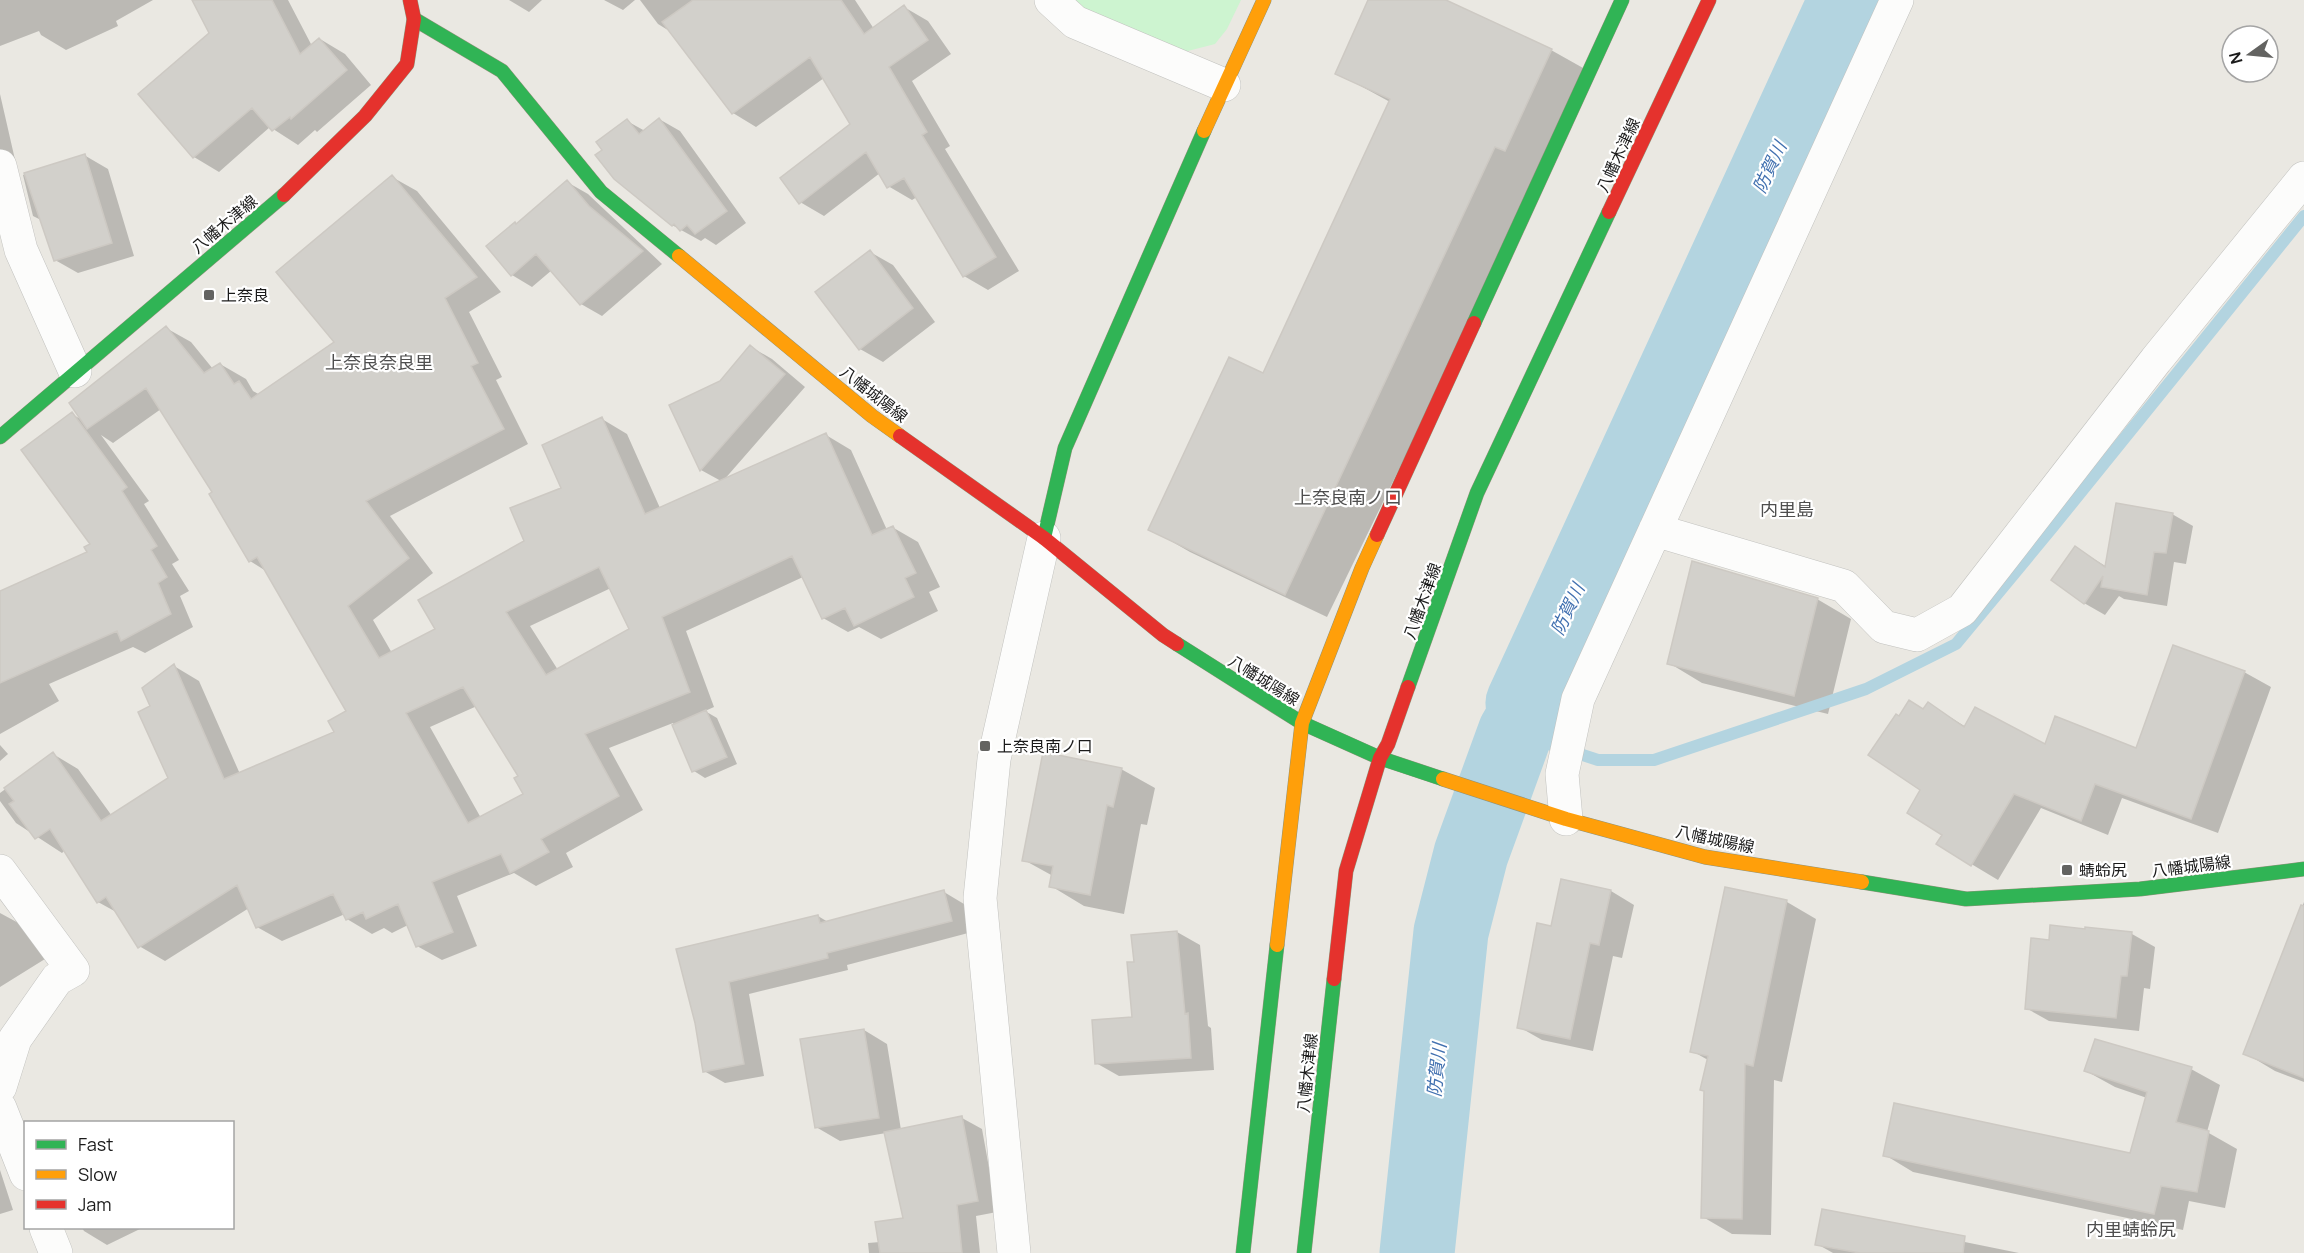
<svg xmlns="http://www.w3.org/2000/svg" width="2304" height="1253" viewBox="0 0 2304 1253" font-family="Manrope,'Noto Sans JP',sans-serif">
	<style>
		.park { fill: #cdf4d0 }
		.shadow { fill: #0003; fill-rule: evenodd }
		.lines { fill: none; stroke-linecap: round; stroke-linejoin: round }
		.stream { stroke: #b3d4e0; stroke-width: 12 }
		.river { stroke: #b3d4e0; stroke-width: 75 }
		.building { fill: #d2d0cb; stroke: #cdc9c3; stroke-width: 1.5; fill-rule: evenodd }
		.street-casing { stroke: #c2c2bf; stroke-width: 34 }
		.fast-casing { stroke: #90937a; stroke-width: 15 }
		.slow-casing { stroke: #90937a; stroke-width: 15 }
		.jam-casing { stroke: #90937a; stroke-width: 15 }
		.street { stroke: #fcfcfb; stroke-width: 33 }
		.fast { stroke: #30b455; stroke-width: 14 }
		.slow { stroke: #ff9f0a; stroke-width: 14 }
		.jam { stroke: #e5322d; stroke-width: 14 }
		.poi-dot { fill: #636361; stroke: #fff; stroke-width: 2 }
		.labels { text-anchor: middle; dominant-baseline: central; stroke-width: 4.5; stroke-linejoin: round; paint-order: stroke }
		.street-label { font-size: 16px; fill: #1b1b1b; stroke: #fff }
		.poi-label { font-size: 16px; fill: #1b1b1b; stroke: #fff; text-anchor: start }
		.water-label { font-size: 18px; font-style: italic; fill: #4271b0; stroke: #fff }
		.neighbourhood-label { font-size: 18px; fill: #4e4e4e; stroke: #fff }
	</style>
	<rect width="100%" height="100%" fill="#eae8e2"/>
	<path class="park" d="M 1065,0 L 1241,0 L 1227,29 L 1215,44 L 1184,52 Z"/>
	<path class="shadow" d="M 0,0 L 153,0 L 116,21 L 118,26 L 66,50 L 41,35 L 39,31 L 0,46 Z
		M 193,0 L 288,0 L 312,46 L 320,39 L 345,54 L 371,85 L 317,132 L 315,130 L 298,145 L 270,127 L 219,172 L 194,157 L 140,94 L 211,34 Z
		M 509,0 L 542,0 L 529,12 Z
		M 604,0 L 635,0 L 623,10 Z
		M 640,0 L 855,0 L 874,29 L 904,7 L 928,21 L 951,54 L 912,81 L 950,146 L 945,149 L 1019,271 L 988,290 L 964,276 L 917,197 L 912,200 L 888,186 L 880,173 L 824,216 L 800,202 L 852,124 L 824,78 L 756,127 L 733,113 L 671,32 L 658,24 Z
		M 1370,0 L 1442,0 L 1551,50 L 1592,73 L 1327,617 L 1190,552 L 1150,529 L 1263,375 L 1390,102 L 1337,73 Z
		M 0,94 L 16,164 L 0,193 Z
		M 659,119 L 680,131 L 746,223 L 716,245 L 705,238 L 701,241 L 672,225 L 627,121 L 645,131 Z
		M 84,155 L 108,169 L 134,256 L 78,273 L 55,260 L 43,221 L 33,216 L 23,175 Z
		M 392,177 L 417,191 L 501,292 L 469,312 L 502,377 L 496,380 L 528,444 L 390,516 L 433,573 L 373,620 L 392,653 L 437,630 L 525,541 L 563,489 L 602,419 L 627,434 L 660,508 L 721,481 L 701,470 L 721,383 L 751,347 L 772,359 L 805,387 L 723,481 L 826,435 L 851,450 L 887,530 L 892,527 L 918,542 L 940,587 L 929,592 L 938,611 L 881,639 L 859,627 L 848,632 L 823,618 L 803,577 L 686,631 L 714,707 L 705,711 L 717,718 L 737,764 L 705,778 L 694,771 L 673,723 L 609,748 L 643,810 L 566,853 L 573,867 L 536,886 L 514,873 L 457,896 L 477,946 L 442,960 L 417,946 L 408,925 L 392,933 L 384,928 L 372,934 L 347,919 L 345,914 L 282,941 L 257,927 L 249,908 L 165,961 L 139,946 L 118,913 L 98,902 L 65,850 L 62,853 L 16,823 L 0,801 L 0,793 L 53,754 L 78,769 L 112,816 L 170,778 L 152,707 L 174,666 L 199,681 L 240,774 L 336,733 L 348,712 L 266,571 L 250,561 L 214,492 L 161,409 L 113,443 L 101,435 L 149,501 L 144,504 L 179,560 L 172,564 L 189,591 L 180,596 L 193,627 L 145,653 L 133,647 L 49,684 L 59,701 L 0,734 L 0,611 L 89,552 L 92,544 L 72,414 L 82,420 L 166,328 L 191,342 L 213,369 L 220,364 L 246,379 L 253,391 L 260,395 L 336,342 ZM 611,588 L 631,630 L 558,670 L 530,626 ZM 477,706 L 520,777 L 525,795 L 481,818 L 430,727 Z
		M 567,182 L 588,194 L 662,264 L 602,316 L 581,304 L 552,270 L 532,287 L 512,275 L 517,225 Z
		M 870,252 L 893,265 L 935,322 L 883,362 L 860,349 Z
		M 2172,514 L 2193,526 L 2186,564 L 2174,562 L 2167,606 L 2124,599 L 2119,596 L 2105,615 L 2084,603 L 2076,548 L 2107,567 Z
		M 1817,599 L 1851,619 L 1828,714 L 1702,683 L 1669,663 Z
		M 2244,672 L 2271,687 L 2218,833 L 2122,798 L 2108,835 L 2041,808 L 1998,880 L 1938,844 L 1944,834 L 1922,790 L 1900,718 L 1925,710 L 1929,704 L 1966,727 L 2045,746 L 2137,750 Z
		M 0,745 L 8,754 L 0,761 Z
		M 1121,769 L 1155,788 L 1147,825 L 1141,824 L 1124,914 L 1084,906 L 1051,886 L 1053,876 L 1024,860 Z
		M 1611,891 L 1634,905 L 1622,958 L 1613,956 L 1593,1051 L 1542,1040 L 1519,1027 L 1552,928 Z
		M 944,892 L 964,904 L 972,932 L 847,965 L 848,970 L 749,994 L 764,1076 L 725,1083 L 704,1071 L 696,1022 L 678,950 L 818,916 L 828,922 Z
		M 1787,902 L 1816,919 L 1782,1082 L 1774,1080 L 1771,1235 L 1732,1234 L 1703,1217 L 1708,1060 L 1692,1051 Z
		M 2304,902 L 2304,1082 L 2275,1071 L 2245,1053 Z
		M 0,913 L 24,926 L 45,959 L 0,987 Z
		M 1177,932 L 1200,945 L 1208,1026 L 1211,1028 L 1214,1070 L 1119,1076 L 1096,1063 L 1134,1018 L 1135,963 Z
		M 2132,934 L 2155,947 L 2150,989 L 2144,988 L 2139,1031 L 2049,1021 L 2026,1008 L 2050,942 Z
		M 864,1030 L 887,1044 L 901,1130 L 962,1118 L 982,1129 L 997,1212 L 976,1216 L 980,1253 L 869,1253 L 868,1243 L 880,1242 L 904,1219 L 886,1133 L 840,1141 L 816,1127 Z
		M 2191,1069 L 2220,1085 L 2207,1132 L 2237,1149 L 2225,1208 L 2189,1201 L 2183,1230 L 1913,1172 L 1885,1155 L 2131,1155 L 2147,1098 L 2115,1087 L 2086,1071 Z
		M 0,1170 L 13,1210 L 0,1214 Z
		M 82,1228 L 142,1228 L 107,1245 L 84,1231 Z
		M 1950,1239 L 2019,1253 L 1833,1253 L 1817,1244 Z"/>
	<g class="lines">
		<path class="stream" d="M 1515,733 L 1598,760 L 1654,760 L 1866,689 L 1956,644 L 2052,528 L 2304,216"/>
		<path class="river" d="M 1417,1253 L 1451,932 L 1471,854 L 1515,733 L 1526,714 L 1523,703 L 1846,0"/>
	</g>
	<path class="building" d="M 192,0 L 272,0 L 300,54 L 319,38 L 347,70 L 291,119 L 290,117 L 272,131 L 252,108 L 193,158 L 138,94 L 209,33 Z
		M 693,0 L 841,0 L 864,34 L 904,5 L 928,40 L 889,67 L 927,132 L 922,135 L 996,257 L 963,277 L 904,178 L 887,188 L 866,152 L 799,204 L 780,178 L 850,124 L 810,57 L 732,114 L 662,22 Z
		M 1368,0 L 1446,0 L 1552,49 L 1505,151 L 1495,147 L 1285,595 L 1148,530 L 1229,357 L 1263,373 L 1390,99 L 1335,74 Z
		M 659,118 L 727,211 L 695,234 L 687,225 L 680,231 L 674,224 L 672,226 L 614,179 L 595,155 L 602,150 L 596,142 L 627,119 L 639,134 Z
		M 85,154 L 112,243 L 54,261 L 24,173 Z
		M 392,175 L 477,277 L 445,298 L 478,363 L 471,366 L 504,429 L 366,501 L 409,558 L 348,606 L 379,658 L 435,629 L 418,600 L 524,541 L 510,508 L 561,488 L 542,445 L 602,417 L 645,514 L 826,433 L 872,535 L 893,526 L 916,573 L 905,578 L 914,597 L 854,626 L 845,608 L 822,619 L 792,556 L 662,617 L 690,692 L 585,734 L 619,796 L 541,839 L 549,852 L 510,873 L 501,854 L 432,882 L 453,932 L 416,947 L 398,904 L 366,919 L 363,912 L 346,920 L 333,894 L 256,928 L 237,885 L 138,948 L 106,897 L 97,903 L 50,829 L 35,839 L 9,804 L 14,801 L 4,788 L 53,752 L 101,821 L 168,778 L 138,712 L 150,706 L 142,688 L 174,664 L 224,779 L 334,732 L 328,721 L 346,711 L 257,557 L 249,562 L 209,494 L 212,492 L 146,388 L 87,429 L 69,403 L 166,326 L 204,373 L 220,363 L 234,384 L 239,381 L 251,399 L 334,342 L 276,272 ZM 599,567 L 629,629 L 546,675 L 506,612 ZM 463,687 L 518,776 L 514,778 L 523,794 L 468,823 L 406,713 Z
		M 567,180 L 589,206 L 643,251 L 580,305 L 536,254 L 511,276 L 486,246 L 515,222 L 516,224 Z
		M 870,250 L 913,308 L 859,350 L 815,292 Z
		M 750,345 L 785,374 L 700,471 L 669,405 L 720,381 Z
		M 72,412 L 127,487 L 122,491 L 157,546 L 151,550 L 167,577 L 158,583 L 171,614 L 121,641 L 117,631 L 0,683 L 0,591 L 87,552 L 84,547 L 90,544 L 21,450 Z
		M 2116,503 L 2173,513 L 2166,553 L 2154,552 L 2147,595 L 2101,587 L 2103,576 L 2084,604 L 2051,580 L 2075,546 L 2105,567 Z
		M 1692,561 L 1818,598 L 1794,696 L 1667,664 Z
		M 2173,645 L 2245,671 L 2191,819 L 2095,784 L 2081,821 L 2014,794 L 1971,866 L 1936,844 L 1942,835 L 1907,813 L 1920,790 L 1868,755 L 1896,714 L 1899,716 L 1909,700 L 1923,709 L 1928,702 L 1964,727 L 1975,707 L 2045,744 L 2055,716 L 2136,748 Z
		M 706,710 L 727,757 L 692,772 L 672,725 Z
		M 1043,752 L 1122,768 L 1113,807 L 1107,805 L 1090,895 L 1049,887 L 1053,866 L 1022,861 Z
		M 1561,879 L 1611,890 L 1599,945 L 1590,943 L 1570,1039 L 1517,1028 L 1537,923 L 1551,926 Z
		M 1725,887 L 1787,900 L 1753,1066 L 1745,1064 L 1742,1219 L 1701,1218 L 1704,1091 L 1700,1090 L 1708,1056 L 1690,1052 Z
		M 944,890 L 952,921 L 827,953 L 828,958 L 729,982 L 744,1064 L 703,1072 L 695,1023 L 676,949 L 818,915 L 820,923 Z
		M 2301,905 L 2304,906 L 2304,1078 L 2243,1054 Z
		M 2050,925 L 2085,929 L 2085,927 L 2132,932 L 2127,976 L 2121,976 L 2116,1018 L 2025,1009 L 2031,938 L 2049,940 Z
		M 1177,931 L 1185,1014 L 1188,1013 L 1191,1058 L 1095,1064 L 1092,1020 L 1132,1017 L 1127,962 L 1134,962 L 1131,935 Z
		M 864,1029 L 879,1118 L 815,1128 L 800,1039 Z
		M 2095,1039 L 2192,1067 L 2176,1122 L 2209,1131 L 2197,1192 L 2161,1186 L 2154,1214 L 1883,1156 L 1894,1103 L 2130,1153 L 2147,1092 L 2084,1071 Z
		M 962,1116 L 978,1201 L 957,1205 L 962,1253 L 880,1253 L 875,1222 L 903,1218 L 884,1132 Z
		M 1822,1209 L 1965,1236 L 1963,1253 L 1860,1253 L 1815,1245 Z"/>
	<g class="lines">
		<g class="street-casing">
			<path id="street" d="M 1051,0 L 1075,22 L 1224,85
				M 0,166 L 21,250 L 75,371
				M 1655,530 L 1844,586 L 1884,627 L 1917,635 L 1962,610 L 2156,360 L 2304,178
				M 1566,819 L 1562,774 L 1578,699 L 1897,0
				M 0,871 L 73,970 L 57,979 L 15,1039 L 0,1087
				M 0,1108 L 26,1174
				M 46,1228 L 56,1253
				M 1014,1253 L 980,898 L 994,759 L 1044,538"/>
		</g>
		<g class="fast-casing">
			<path id="fast" d="M 414,19 L 502,71 L 601,192 L 679,256
				M 1474,323 L 1622,0
				M 0,437 L 284,195
				M 1044,538 L 1065,448 L 1204,131
				M 1177,644 L 1302,723 L 1380,758 L 1443,779
				M 1408,687 L 1477,493 L 1609,212
				M 1862,882 L 1966,899 L 2140,889 L 2304,869
				M 1243,1253 L 1277,945
				M 1304,1253 L 1334,979"/>
		</g>
		<g class="slow-casing">
			<path id="slow" d="M 1204,131 L 1264,0
				M 679,256 L 872,416 L 900,436
				M 1443,779 L 1566,819 L 1705,857 L 1862,882
				M 1277,945 L 1302,723 L 1362,568 L 1377,535"/>
		</g>
		<g class="jam-casing">
			<path id="jam" d="M 284,195 L 365,116 L 407,64 L 414,19 L 410,0
				M 1609,212 L 1709,0
				M 900,436 L 1044,538 L 1163,635 L 1177,644
				M 1377,535 L 1474,323
				M 1334,979 L 1346,871 L 1380,758 L 1388,744 L 1408,687"/>
		</g>
		<use href="#street" class="street"/>
		<use href="#fast" class="fast"/>
		<use href="#slow" class="slow"/>
		<use href="#jam" class="jam"/>
	</g>
	<g class="poi-dot">
		<rect x="203" y="289" width="12" height="12" rx="3"/>
		<rect x="979" y="740" width="12" height="12" rx="3"/>
		<rect x="2061" y="864" width="12" height="12" rx="3"/>
	</g>
	<g class="labels">
		<g class="street-label">
			<text transform="translate(1618 155) rotate(-65)">八幡木津線</text>
			<text transform="translate(224 224) rotate(-40)">八幡木津線</text>
			<text transform="translate(874 394) rotate(38)">八幡城陽線</text>
			<text transform="translate(1422 601) rotate(-70)">八幡木津線</text>
			<text transform="translate(1264 680) rotate(32)">八幡城陽線</text>
			<text transform="translate(1715 839) rotate(12)">八幡城陽線</text>
			<text transform="translate(2191 866) rotate(-7)">八幡城陽線</text>
			<text transform="translate(1307 1073) rotate(-84)">八幡木津線</text>
		</g>
		<g class="poi-label">
			<text x="221" y="295">上奈良</text>
			<text x="997" y="746">上奈良南ノ口</text>
			<text x="2079" y="870">蜻蛉尻</text>
		</g>
		<g class="water-label">
			<text transform="translate(1769 167) rotate(-65)">防賀川</text>
			<text transform="translate(1567 609) rotate(-65)">防賀川</text>
			<text transform="translate(1436 1070) rotate(-84)">防賀川</text>
		</g>
		<g class="neighbourhood-label">
			<text x="379" y="362">上奈良奈良里</text>
			<text x="1348" y="497">上奈良南ノ口</text>
			<text x="1787" y="509">内里島</text>
			<text x="2131" y="1229">内里蜻蛉尻</text>
		</g>
	</g>
	<rect x="24" y="1121" width="210" height="108" fill="#ffffff" stroke="#a4a4a4" stroke-width="1.5"/>
	<rect x="36" y="1140" width="30" height="9" fill="#30b455" stroke="#a4a4a4" stroke-width="1.5"/>
	<text x="78" y="1151" font-size="18" fill="#1b1b1b">Fast</text>
	<rect x="36" y="1170" width="30" height="9" fill="#ff9f0a" stroke="#a4a4a4" stroke-width="1.5"/>
	<text x="78" y="1181" font-size="18" fill="#1b1b1b">Slow</text>
	<rect x="36" y="1200" width="30" height="9" fill="#e5322d" stroke="#a4a4a4" stroke-width="1.5"/>
	<text x="78" y="1211" font-size="18" fill="#1b1b1b">Jam</text>
	<g transform="translate(2250 54) rotate(255)"><circle r="28" fill="#ffffff" stroke="#a4a4a4" stroke-width="1.5"/>
	<path d="M0-4.5L10 22L0 15L-10 22Z" fill="#636361"/>
	<text y="-9" font-size="16" font-weight="bold" text-anchor="middle" fill="#1b1b1b">N</text>
	</g>
</svg>
